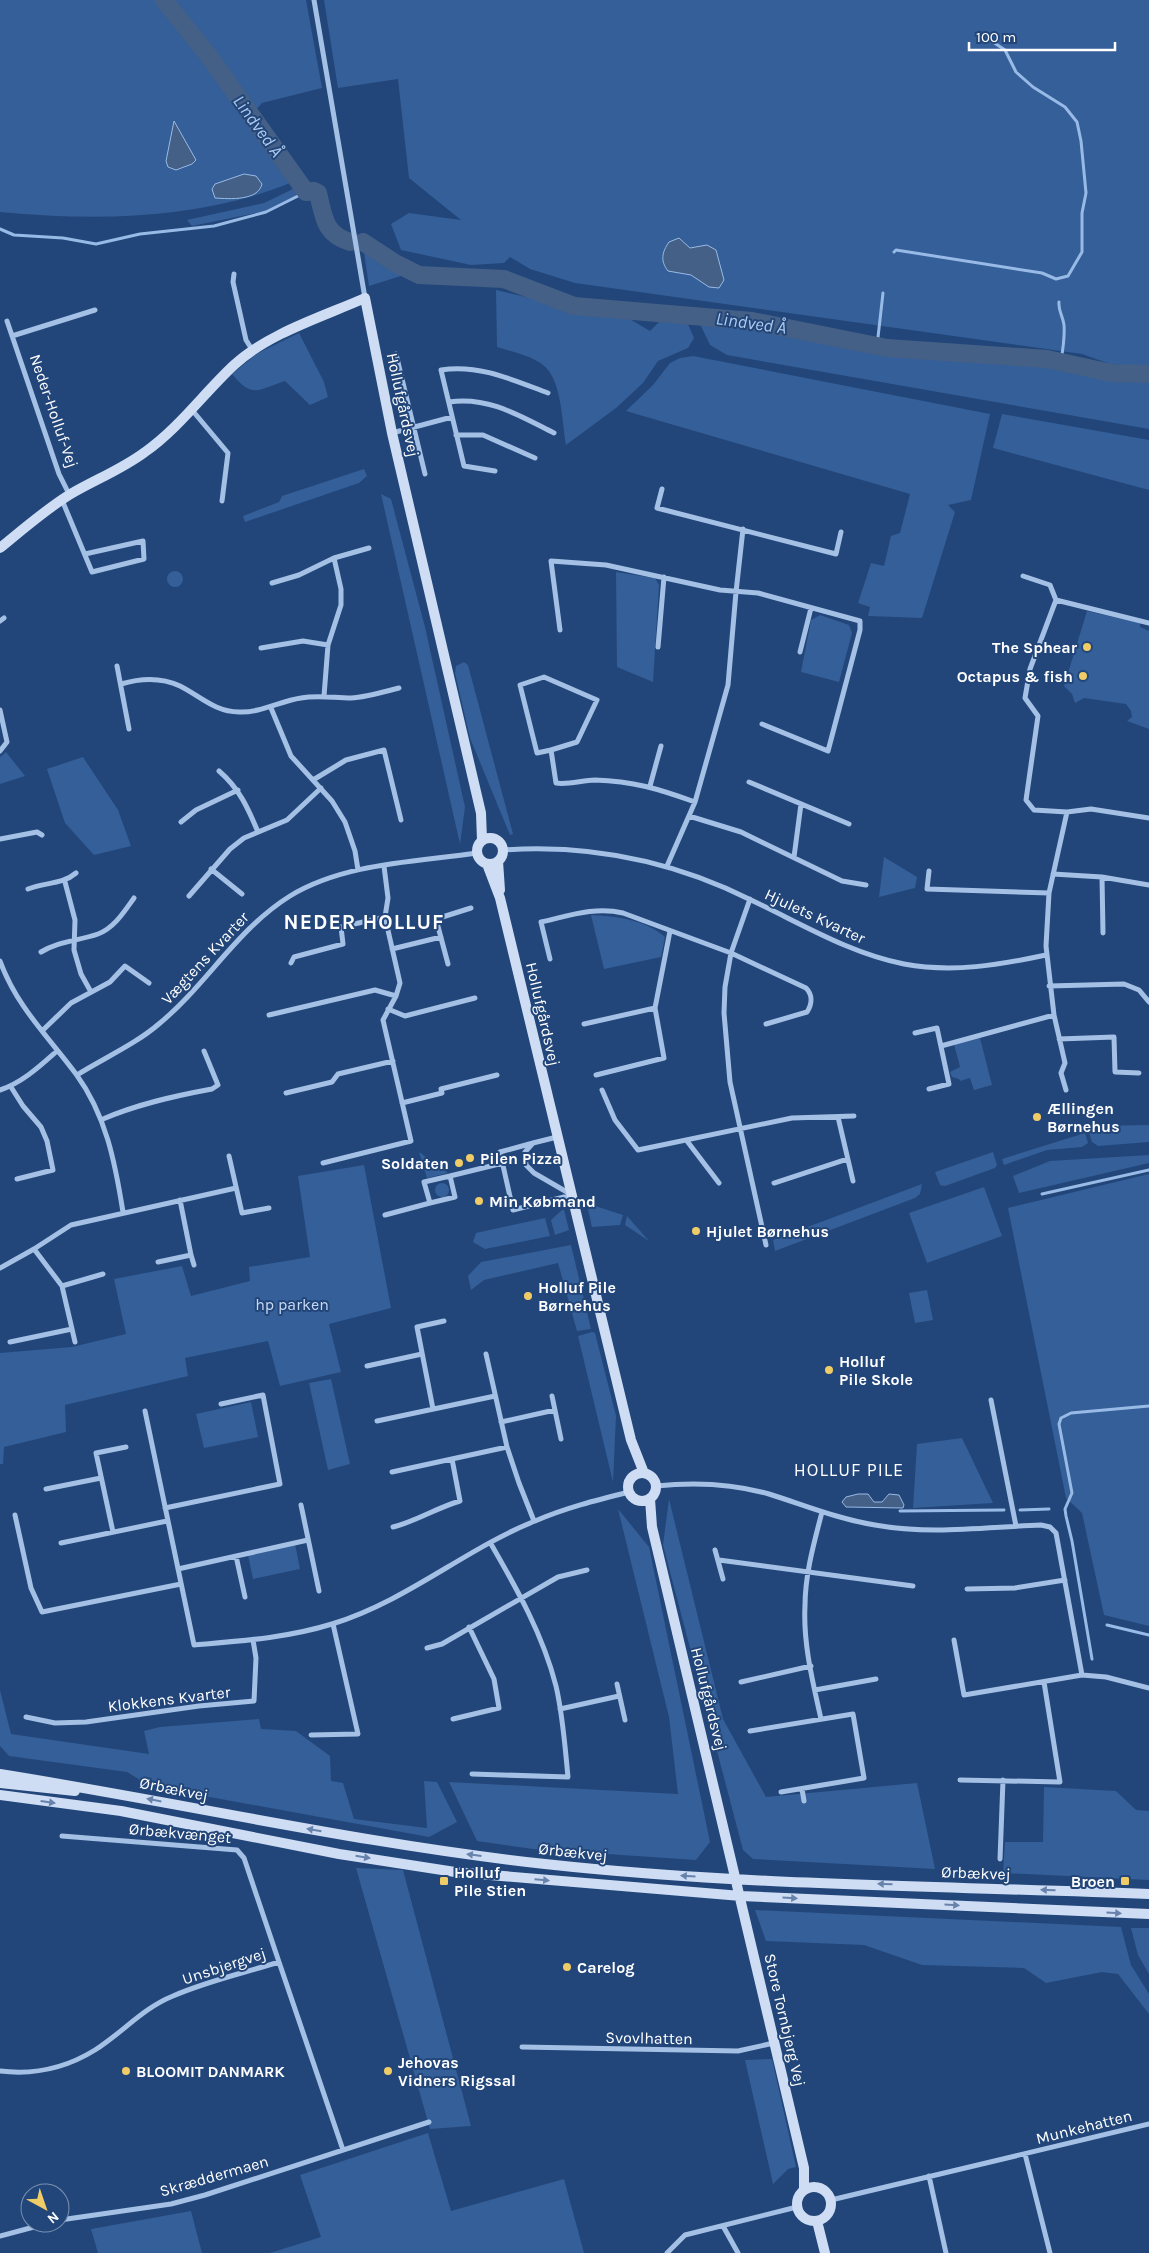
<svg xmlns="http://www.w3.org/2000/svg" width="1149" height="2253" viewBox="0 0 1149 2253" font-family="Karla,sans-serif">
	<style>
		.green { fill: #355f98 }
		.water { fill: #456086; stroke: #98bae6 }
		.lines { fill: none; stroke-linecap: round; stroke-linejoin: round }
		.stream { stroke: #98bae6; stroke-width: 3 }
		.river { stroke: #456086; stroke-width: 18 }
		.street { stroke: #a4c0e5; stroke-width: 5 }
		.secondary { stroke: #ceddf4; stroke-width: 10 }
		.oneway { fill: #6782ab }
		.poi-dot { fill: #f0cc67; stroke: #22467a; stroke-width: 2 }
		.labels { text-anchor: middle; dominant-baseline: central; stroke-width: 4; stroke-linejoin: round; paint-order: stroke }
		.street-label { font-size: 16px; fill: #fff; stroke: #22467a }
		.poi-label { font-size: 16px; font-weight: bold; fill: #fff; stroke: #22467a; text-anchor: start }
		.park-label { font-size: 16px; fill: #c7daf4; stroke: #22467a }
		.water-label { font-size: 18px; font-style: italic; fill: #afcaed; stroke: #22467a }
		.neighbourhood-label { font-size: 18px; letter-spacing: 1px; fill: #fff; stroke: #22467a }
		.district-label { font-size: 21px; font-weight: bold; letter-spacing: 1px; fill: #fff; stroke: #22467a }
	</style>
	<rect width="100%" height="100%" fill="#22467a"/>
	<path class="green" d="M 0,0 L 306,0 L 322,88 L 262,103 L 247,120 L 289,177 L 290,183 C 199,220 97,221 0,212 Z
		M 324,0 L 1149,0 L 1149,367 L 1110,364 L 1082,354 L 575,283 L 530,269 L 510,257 L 504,263 L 471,265 L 401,250 L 391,224 L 409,213 L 461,220 L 409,178 L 398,79 L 338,88 Z
		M 295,188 L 298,195 L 266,211 L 192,226 L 187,220 L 264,203 Z
		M 363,245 L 404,275 L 369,286 Z
		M 496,290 L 588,312 L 628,318 L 650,331 L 661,320 L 688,324 L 694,338 L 688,348 L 658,361 L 643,383 L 616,408 L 566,445 C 562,423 562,379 543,365 C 530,355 512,352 497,347 Z
		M 701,326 L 767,327 L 899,353 L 1053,362 L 1096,374 L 1131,381 L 1149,378 L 1149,429 L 727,355 L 710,345 Z
		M 299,333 L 324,382 L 328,397 L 310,405 L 285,381 C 257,390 253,399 232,374 L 258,353 Z
		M 693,356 L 990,414 L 971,500 L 948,505 L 955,512 L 922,618 L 868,616 L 870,607 L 858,603 L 871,563 L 884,566 L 891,536 L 900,533 L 910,494 L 626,411 L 653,385 L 670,363 L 680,358 Z
		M 1002,414 L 1149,440 L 1149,490 L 993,448 Z
		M 364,469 L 367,476 L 359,483 L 245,522 L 243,516 L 279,502 L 282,496 Z
		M 381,494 L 391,499 L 425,627 L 465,807 L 460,844 Z
		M167 579a8 8 0 1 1 16 0a8 8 0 1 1-16 0Z
		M 616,572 L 655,578 L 659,585 L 653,682 L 617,667 Z
		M 1087,611 L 1140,623 L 1140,627 L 1149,631 L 1149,729 L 1127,721 L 1132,717 L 1131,711 L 1126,704 L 1084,698 L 1075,703 L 1072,694 L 1064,686 Z
		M 820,615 L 849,625 L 852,633 L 839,682 L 801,672 L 811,620 Z
		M 464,662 L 468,665 L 513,834 L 510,835 L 470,738 L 455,673 L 456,666 Z
		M 6,752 L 25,776 L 0,784 L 0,757 Z
		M 83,757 L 118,810 L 131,846 L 94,855 L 65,823 L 47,769 Z
		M 884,857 L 917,877 L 915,888 L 879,897 Z
		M 591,915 C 616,916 646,920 665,937 L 661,957 L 604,969 Z
		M 980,1038 L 992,1085 L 974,1090 L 970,1078 L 960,1081 L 959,1079 L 952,1077 L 950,1072 L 960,1067 L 954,1044 Z
		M 1149,1125 L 1149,1142 L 1098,1146 L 1092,1142 L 1087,1126 Z
		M 1085,1133 L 1088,1143 L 1082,1147 L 1047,1150 L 1004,1165 L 1002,1159 Z
		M 419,1152 L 448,1173 L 427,1178 Z
		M 993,1152 L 997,1165 L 995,1168 L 945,1186 L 940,1185 L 935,1172 Z
		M 1149,1155 L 1149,1163 L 1019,1193 L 1013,1176 L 1050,1161 Z
		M 364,1165 L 391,1308 L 329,1324 L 341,1372 L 280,1386 L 268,1341 L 185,1358 L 188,1376 L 65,1405 L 66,1432 L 4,1447 L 3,1464 L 0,1464 L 0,1353 L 72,1347 L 126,1334 L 114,1279 L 182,1266 L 191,1296 L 250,1281 L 249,1267 L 310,1257 L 298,1176 Z
		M 1149,1174 L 1149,1626 L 1104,1615 L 1082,1513 L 1066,1498 L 1008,1208 Z
		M435 1190a7 7 0 1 1 14 0a7 7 0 1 1-14 0Z
		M 922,1184 L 920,1194 L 915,1198 L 775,1251 L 773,1240 Z
		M 984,1187 L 1002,1236 L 927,1263 L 909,1213 Z
		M 592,1205 L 623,1215 L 620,1225 L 592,1227 L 588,1209 Z
		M 562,1210 L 564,1210 L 569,1230 L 555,1235 L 551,1220 Z
		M 627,1216 L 649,1241 L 625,1225 Z
		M 545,1218 L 550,1236 L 485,1249 L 473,1242 L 476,1233 Z
		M 571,1245 L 591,1329 L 577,1331 L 558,1263 L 484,1280 L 471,1290 L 468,1276 L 481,1262 Z
		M 927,1290 L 933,1320 L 915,1323 L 909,1293 Z
		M 592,1332 L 595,1333 L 616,1416 L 613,1482 L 578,1336 Z
		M 331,1379 L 350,1464 L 328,1470 L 309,1383 Z
		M 251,1402 L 258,1437 L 204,1448 L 196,1414 Z
		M 962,1438 L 993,1503 L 913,1508 L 917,1444 Z
		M 669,1499 L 723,1719 L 766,1797 L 917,1783 L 935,1869 L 753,1859 L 743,1850 L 663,1545 Z
		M 618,1509 L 649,1547 L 710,1842 L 696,1860 L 533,1849 L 477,1841 L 449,1782 L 678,1794 L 669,1717 Z
		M 295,1544 L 300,1569 L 253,1579 L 248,1555 Z
		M 0,1690 L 11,1734 L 149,1754 L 144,1731 L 160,1727 L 259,1719 L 261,1729 L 296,1731 L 330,1756 L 331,1781 L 343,1783 L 354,1819 L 427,1828 L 424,1781 L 437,1782 L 457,1822 L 429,1837 L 150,1786 L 127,1772 L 9,1756 L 0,1746 Z
		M 1044,1787 L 1116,1791 L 1136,1810 L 1149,1811 L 1149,1880 L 1003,1873 L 1005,1842 L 1043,1842 Z
		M 356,1868 L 403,1870 L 471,2126 L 430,2129 Z
		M 755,1910 L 1121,1927 L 1131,1965 L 1149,1994 L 1149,2014 L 1118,1974 L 1102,1972 L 1046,1983 L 1024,1968 L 922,1965 L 864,1945 L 766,1941 Z
		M 1131,1928 L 1149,1928 L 1149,1974 L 1138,1955 Z
		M 772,2059 L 796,2167 L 788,2169 L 773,2184 L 745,2060 Z
		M 428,2133 L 451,2211 L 564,2179 L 584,2253 L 270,2253 L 321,2237 L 300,2175 Z
		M 191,2211 L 202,2253 L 98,2253 L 91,2229 Z"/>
	<path class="water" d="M 174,121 L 196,160 L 192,164 L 176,170 L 168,167 L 166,161 Z
		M 244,174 L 256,176 L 262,184 C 258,201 230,199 215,198 L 212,189 L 215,184 Z
		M 679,238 L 690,248 L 707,245 L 716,250 L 724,280 L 719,288 L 709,287 L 691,275 L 668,271 C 660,261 662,252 669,242 Z
		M 858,1494 L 868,1494 L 874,1502 L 882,1502 L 889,1494 L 899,1495 L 904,1505 L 903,1508 L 846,1507 L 842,1502 L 846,1497 Z"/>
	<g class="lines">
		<path class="stream" d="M 0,229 L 14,235 L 63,238 L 96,244 L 140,234 L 214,226 L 266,212 L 306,192
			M 894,252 L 896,250 L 1042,273 L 1056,279 L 1068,276 L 1082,252 L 1082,213 L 1086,193 L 1081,141 L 1077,122 L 1065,107 L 1033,87 L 1016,72 L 1005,50 L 990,40
			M 1059,302 C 1058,311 1063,316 1064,325 C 1065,337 1063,349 1061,361
			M 877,346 L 883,293
			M 1042,1194 L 1149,1170
			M 1020,1510 L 1049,1509
			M 900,1511 L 1004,1510
			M 1107,1625 L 1149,1635
			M 1092,1659 L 1072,1541 L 1066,1516 L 1065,1509 L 1072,1493 L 1059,1424 L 1061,1418 L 1071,1413 L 1149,1406"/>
		<path class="river" d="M 164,0 L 208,55 L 306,192 L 314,191 L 318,193 C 324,217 324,234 350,242
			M 363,242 L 395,263 L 419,275 L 504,279 L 574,306 L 752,321 L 887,348 L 1047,359 L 1111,373 L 1149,374"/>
		<path class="street" d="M 314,0 L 365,298
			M 234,274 L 233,282 L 246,340 L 253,351
			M 7,321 L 59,474 L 69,494
			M 12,336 L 95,310
			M 396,354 L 425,474
			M 449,402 C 488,396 520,416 554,433
			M 192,410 L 228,453 L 222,501
			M 392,433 L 452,417
			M 456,435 L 483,435 L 535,458
			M 495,471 L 464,466 L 441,370 C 479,364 513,380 548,393
			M 662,489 L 657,508 L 836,554 L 841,532
			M 62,500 L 92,572 L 144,559 L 143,541 L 85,554
			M 1023,576 L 1050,585 L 1056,600
			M 272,583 L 299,575 L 334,558 L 369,548
			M 0,621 L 4,618
			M 1149,623 L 1056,600 L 1030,669 L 1025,698 L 1038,716 L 1026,800 L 1034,810 L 1067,812 L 1091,809 L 1149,818
			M 560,630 L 551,561 L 606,565 L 720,590 L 758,593 L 860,621 L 860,630 L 828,751 L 762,724
			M 658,647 L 664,577
			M 261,648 L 303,641 L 328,645
			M 800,652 L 811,608
			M 117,666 L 129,729
			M 121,684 C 141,678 161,677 180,686 C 200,696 215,712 239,712 C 261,713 280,701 301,698 C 318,695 334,698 351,698 C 367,697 383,692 399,688
			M 324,696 L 328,645 L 341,605 L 341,589 L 334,558
			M 271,708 L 291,756 L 332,801 L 345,822 L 355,851 L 358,870
			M 0,710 L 7,742 L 0,751
			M 551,750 L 577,742 L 597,700 L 544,677 L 520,685 L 537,753 L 551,750 L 556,783 C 568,785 583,780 595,780 C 633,781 659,789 695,802
			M 219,771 C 239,788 248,808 258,832
			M 313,780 L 346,760 L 384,750 L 401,820
			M 749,782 L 849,824
			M 650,786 L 661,746
			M 689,816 L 741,832 L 842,881 L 866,885
			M 181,822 L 196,810 L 238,790
			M 0,839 L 37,832 L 42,835
			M 503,850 C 590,844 673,861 751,900 C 802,924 849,953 904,964 C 953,973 999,965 1046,955
			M 794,857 L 801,804
			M 667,866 L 695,802 L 728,685 L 736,592 L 743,529
			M 211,869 L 242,894
			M 929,871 L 927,889 L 1049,893
			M 1053,874 L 1102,877 L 1149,885
			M 1102,877 L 1103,933
			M 65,882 L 75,920 L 74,950 L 81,974 L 91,992
			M 28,889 C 45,882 62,885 76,873
			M 189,896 L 230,849 L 244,838 L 287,820 L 321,788
			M 750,899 L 731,953 L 725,987 L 724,1013 L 730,1082 L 766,1245
			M 392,949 L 441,937
			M 41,952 C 59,941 78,941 98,934 C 114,928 124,912 134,898
			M 550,959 L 541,922 C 568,916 595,906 623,913 L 731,953 L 806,988 C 813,995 812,1004 807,1012 L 766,1024
			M 0,961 C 17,1007 47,1035 76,1074 C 106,1115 115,1162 123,1212
			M 291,963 L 294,957 L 343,944 L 341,927 L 385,917
			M 448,964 L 436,919 L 471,908
			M 1049,986 L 1124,984 L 1139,990 L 1149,1002
			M 388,1009 L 405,1016 L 475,998
			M 269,1015 L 375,990 L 396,996
			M 584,1024 L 655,1008
			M 42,1031 L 71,1003 L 110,982 L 125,966 L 149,983
			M 915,1033 L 937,1028 L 949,1084 L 929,1089
			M 1059,1039 L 1114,1037 L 1115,1072 L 1139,1073
			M 941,1046 L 1054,1015
			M 77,1075 C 104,1058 136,1044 160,1023 C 207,984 237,929 290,896 C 344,863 415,862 477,853
			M 596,1075 L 664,1058 L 655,1008 L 670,931
			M 11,1087 L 23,1106 L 41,1127 L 47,1141 L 53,1170 L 17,1179
			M 0,1090 C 22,1083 40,1066 57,1051
			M 602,1090 L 615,1120 L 638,1150 L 792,1118 L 854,1116
			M 1066,1090 L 1061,1073 L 1065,1063 L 1054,1015 L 1046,946 L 1049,893 L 1067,812
			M 286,1093 L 332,1082 L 338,1074 L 393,1061
			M 402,1103 L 442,1093 L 441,1089 L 497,1075
			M 838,1117 L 853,1181
			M 103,1119 C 138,1104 174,1096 212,1089 L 218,1085 L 204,1051
			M 557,1137 L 533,1143 L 525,1152 L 526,1165 L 534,1173 L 572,1195
			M 687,1141 L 719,1183
			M 533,1143 L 500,1152 L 513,1210 L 572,1195
			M 229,1156 L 242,1213 L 269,1208
			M 323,1163 L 411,1141 L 383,1020 L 396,996 L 400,983 L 385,917 L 388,898 L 384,866
			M 450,1176 L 503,1163
			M 774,1183 L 847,1159
			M 385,1215 L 430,1203 L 424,1182 L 450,1176 L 455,1197 L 430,1203
			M 191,1255 L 194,1265
			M 158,1262 L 191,1255 L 180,1200
			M 0,1268 L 34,1249 L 71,1225 L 236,1188
			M 62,1286 L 103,1274
			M 72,1329 L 75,1342
			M 10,1342 L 72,1329 L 62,1286 L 34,1249
			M 486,1354 L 507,1447 L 519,1483 L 534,1521
			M 367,1366 L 422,1354
			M 552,1396 L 561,1439
			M 991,1400 L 1016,1526
			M 433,1409 L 417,1327 L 444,1321
			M 145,1411 L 194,1645 C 240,1641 287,1638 332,1624 C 407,1601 465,1549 535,1521 C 565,1508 597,1500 629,1492
			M 377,1421 L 495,1396
			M 501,1422 L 555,1410
			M 392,1472 L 507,1447
			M 656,1486 C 693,1482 734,1484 769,1494 C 804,1505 838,1519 875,1525 C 930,1535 986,1527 1041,1525 L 1050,1527 L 1056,1533 L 1082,1675 L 1106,1677 L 1149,1688
			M 46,1489 L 101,1478
			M 301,1505 L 319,1591
			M 165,1508 L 280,1484 L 263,1395 L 221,1404
			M 15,1515 L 31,1588 L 42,1612 L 181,1584
			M 393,1527 C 417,1521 436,1508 460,1501 L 452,1459
			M 113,1532 L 96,1453 L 126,1447
			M 61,1543 L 167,1521
			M 715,1550 L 723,1579
			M 236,1556 L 245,1597
			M 719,1560 L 913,1586
			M 178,1569 L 308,1540
			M 967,1589 L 1015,1588 L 1065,1580
			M 954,1640 L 964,1695 L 1082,1675
			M 427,1648 L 442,1644 L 558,1577 L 587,1570
			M 741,1682 L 811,1666
			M 617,1684 L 625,1720
			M 815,1690 L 876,1679
			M 560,1709 L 619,1696
			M 26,1717 L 55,1723 L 86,1722 L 199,1706 L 254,1701 L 256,1658 L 253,1640
			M 453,1719 L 499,1708 L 494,1679 L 469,1627
			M 821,1719 C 813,1683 803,1644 805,1606 C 805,1574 814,1543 822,1512
			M 750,1731 L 853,1714 L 864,1778 L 781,1792
			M 311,1735 L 358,1734 L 333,1624
			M 472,1774 L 568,1777 C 565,1747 563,1716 556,1686 C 543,1635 517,1589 491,1544
			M 960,1780 L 1060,1782 L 1044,1682
			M 802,1789 L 804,1801
			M 62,1836 L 237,1850 L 244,1858 L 279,1962
			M 1000,1859 L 1003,1780
			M 522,2047 L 738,2051 L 774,2043
			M 0,2071 C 33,2075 66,2068 95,2050 C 122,2033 143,2008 173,1996 C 207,1981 244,1973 279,1962 L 343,2150
			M 1025,2154 L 1050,2253
			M 929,2176 L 946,2253
			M 831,2200 L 1149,2124
			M 60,2220 L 171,2204 L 205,2195 L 429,2122
			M 723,2226 L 738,2253
			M 0,2236 L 49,2223
			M 667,2253 L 685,2235 L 797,2207"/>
		<path class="secondary" d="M 0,548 C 22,530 45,510 69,495 C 94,480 121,470 145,452 C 179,428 203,394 234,365 C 269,333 322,317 365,298 L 392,433 L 481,813 L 482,840
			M477 851a13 13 0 1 1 26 0a13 13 0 1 1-26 0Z
			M 498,861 L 500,890
			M 487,864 L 500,898 L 631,1440 L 644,1473
			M628 1487a14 14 0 1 1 28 0a14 14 0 1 1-28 0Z
			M 650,1499 L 652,1527 L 804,2168 L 804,2190
			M 0,1774 C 182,1803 362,1844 545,1864 C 745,1886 948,1886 1149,1894
			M 0,1783 L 75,1791
			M 0,1795 L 121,1811 L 339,1854 L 455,1872 L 741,1896 L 1149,1914
			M797 2204a17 17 0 1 1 34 0a17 17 0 1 1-34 0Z
			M 817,2221 L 825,2253"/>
	</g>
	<defs><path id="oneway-solid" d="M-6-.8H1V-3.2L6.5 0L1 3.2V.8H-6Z" transform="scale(1.25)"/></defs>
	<g class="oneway">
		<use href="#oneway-solid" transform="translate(154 1800) rotate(-169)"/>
		<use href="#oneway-solid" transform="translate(48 1802) rotate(8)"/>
		<use href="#oneway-solid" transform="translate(314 1830) rotate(-170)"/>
		<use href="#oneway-solid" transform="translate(474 1855) rotate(-173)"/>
		<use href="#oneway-solid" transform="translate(363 1857) rotate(9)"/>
		<use href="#oneway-solid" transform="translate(688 1876) rotate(-177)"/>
		<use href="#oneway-solid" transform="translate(542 1880) rotate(5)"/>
		<use href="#oneway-solid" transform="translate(885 1884) rotate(-178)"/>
		<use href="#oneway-solid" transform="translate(1048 1890) rotate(-178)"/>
		<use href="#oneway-solid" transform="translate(790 1898) rotate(3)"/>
		<use href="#oneway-solid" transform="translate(952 1905) rotate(3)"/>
		<use href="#oneway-solid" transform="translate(1114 1913) rotate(3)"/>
	</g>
	<g class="poi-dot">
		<circle cx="1087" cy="647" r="5"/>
		<circle cx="1083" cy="676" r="5"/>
		<circle cx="1037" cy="1117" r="5"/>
		<circle cx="470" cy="1158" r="5"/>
		<circle cx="459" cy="1163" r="5"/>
		<circle cx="479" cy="1201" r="5"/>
		<circle cx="696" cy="1231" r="5"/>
		<circle cx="528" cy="1296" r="5"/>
		<circle cx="829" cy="1370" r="5"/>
		<rect x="439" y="1876" width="10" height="10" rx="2.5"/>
		<rect x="1120" y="1876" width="10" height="10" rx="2.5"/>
		<circle cx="567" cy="1967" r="5"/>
		<circle cx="126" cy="2071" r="5"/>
		<circle cx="388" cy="2071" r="5"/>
	</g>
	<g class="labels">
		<g class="street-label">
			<text transform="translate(403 405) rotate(78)">Hollufgårdsvej</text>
			<text transform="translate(54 411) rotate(71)">Neder-Holluf-Vej</text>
			<text transform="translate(815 916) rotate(25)">Hjulets Kvarter</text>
			<text transform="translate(205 958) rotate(-47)">Vægtens Kvarter</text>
			<text transform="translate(543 1014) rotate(77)">Hollufgårdsvej</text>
			<text transform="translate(169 1699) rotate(-7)">Klokkens Kvarter</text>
			<text transform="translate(709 1699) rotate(76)">Hollufgårdsvej</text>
			<text transform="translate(174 1789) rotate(11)">Ørbækvej</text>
			<text transform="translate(180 1833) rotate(5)">Ørbækvænget</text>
			<text transform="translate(573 1852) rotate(6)">Ørbækvej</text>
			<text transform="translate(976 1873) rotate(2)">Ørbækvej</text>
			<text transform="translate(224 1966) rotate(-18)">Unsbjergvej</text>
			<text transform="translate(785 2020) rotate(77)">Store Tornbjerg Vej</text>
			<text transform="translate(649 2038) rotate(1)">Svovlhatten</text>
			<text transform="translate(1084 2127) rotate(-14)">Munkehatten</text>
			<text transform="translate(214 2176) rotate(-16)">Skræddermaen</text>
		</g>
		<g class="poi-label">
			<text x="1077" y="647" text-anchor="end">The Sphear</text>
			<text x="1073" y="676" text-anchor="end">Octapus &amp; fish</text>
			<text x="1047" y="1108">Ællingen<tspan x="1047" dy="18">Børnehus</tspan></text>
			<text x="480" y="1158">Pilen Pizza</text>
			<text x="449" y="1163" text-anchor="end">Soldaten</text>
			<text x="489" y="1201">Min Købmand</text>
			<text x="706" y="1231">Hjulet Børnehus</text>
			<text x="538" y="1287">Holluf Pile<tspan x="538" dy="18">Børnehus</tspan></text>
			<text x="839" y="1361">Holluf<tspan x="839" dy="18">Pile Skole</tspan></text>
			<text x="454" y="1872">Holluf<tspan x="454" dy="18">Pile Stien</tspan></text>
			<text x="1115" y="1881" text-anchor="end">Broen</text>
			<text x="577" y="1967">Carelog</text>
			<text x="398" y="2062">Jehovas<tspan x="398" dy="18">Vidners Rigssal</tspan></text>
			<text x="136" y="2071">BLOOMIT DANMARK</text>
		</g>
		<g class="park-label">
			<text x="292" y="1304">hp parken</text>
		</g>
		<g class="water-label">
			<text transform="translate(258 126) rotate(54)">Lindved Å</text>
			<text transform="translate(751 323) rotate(8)">Lindved Å</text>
		</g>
		<g class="neighbourhood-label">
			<text x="849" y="1470">HOLLUF PILE</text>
		</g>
		<g class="district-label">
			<text x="364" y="922">NEDER HOLLUF</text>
		</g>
	</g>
	<g transform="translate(45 2208) rotate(140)"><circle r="24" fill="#22467a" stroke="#7a90af"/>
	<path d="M0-4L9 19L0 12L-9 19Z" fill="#f0cc67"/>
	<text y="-8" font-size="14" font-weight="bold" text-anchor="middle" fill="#ffffff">N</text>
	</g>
	<path d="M969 42v8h146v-8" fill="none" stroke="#ffffff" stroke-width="2.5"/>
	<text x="976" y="42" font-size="15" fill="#ffffff" stroke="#22467a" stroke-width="4" paint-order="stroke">100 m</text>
</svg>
